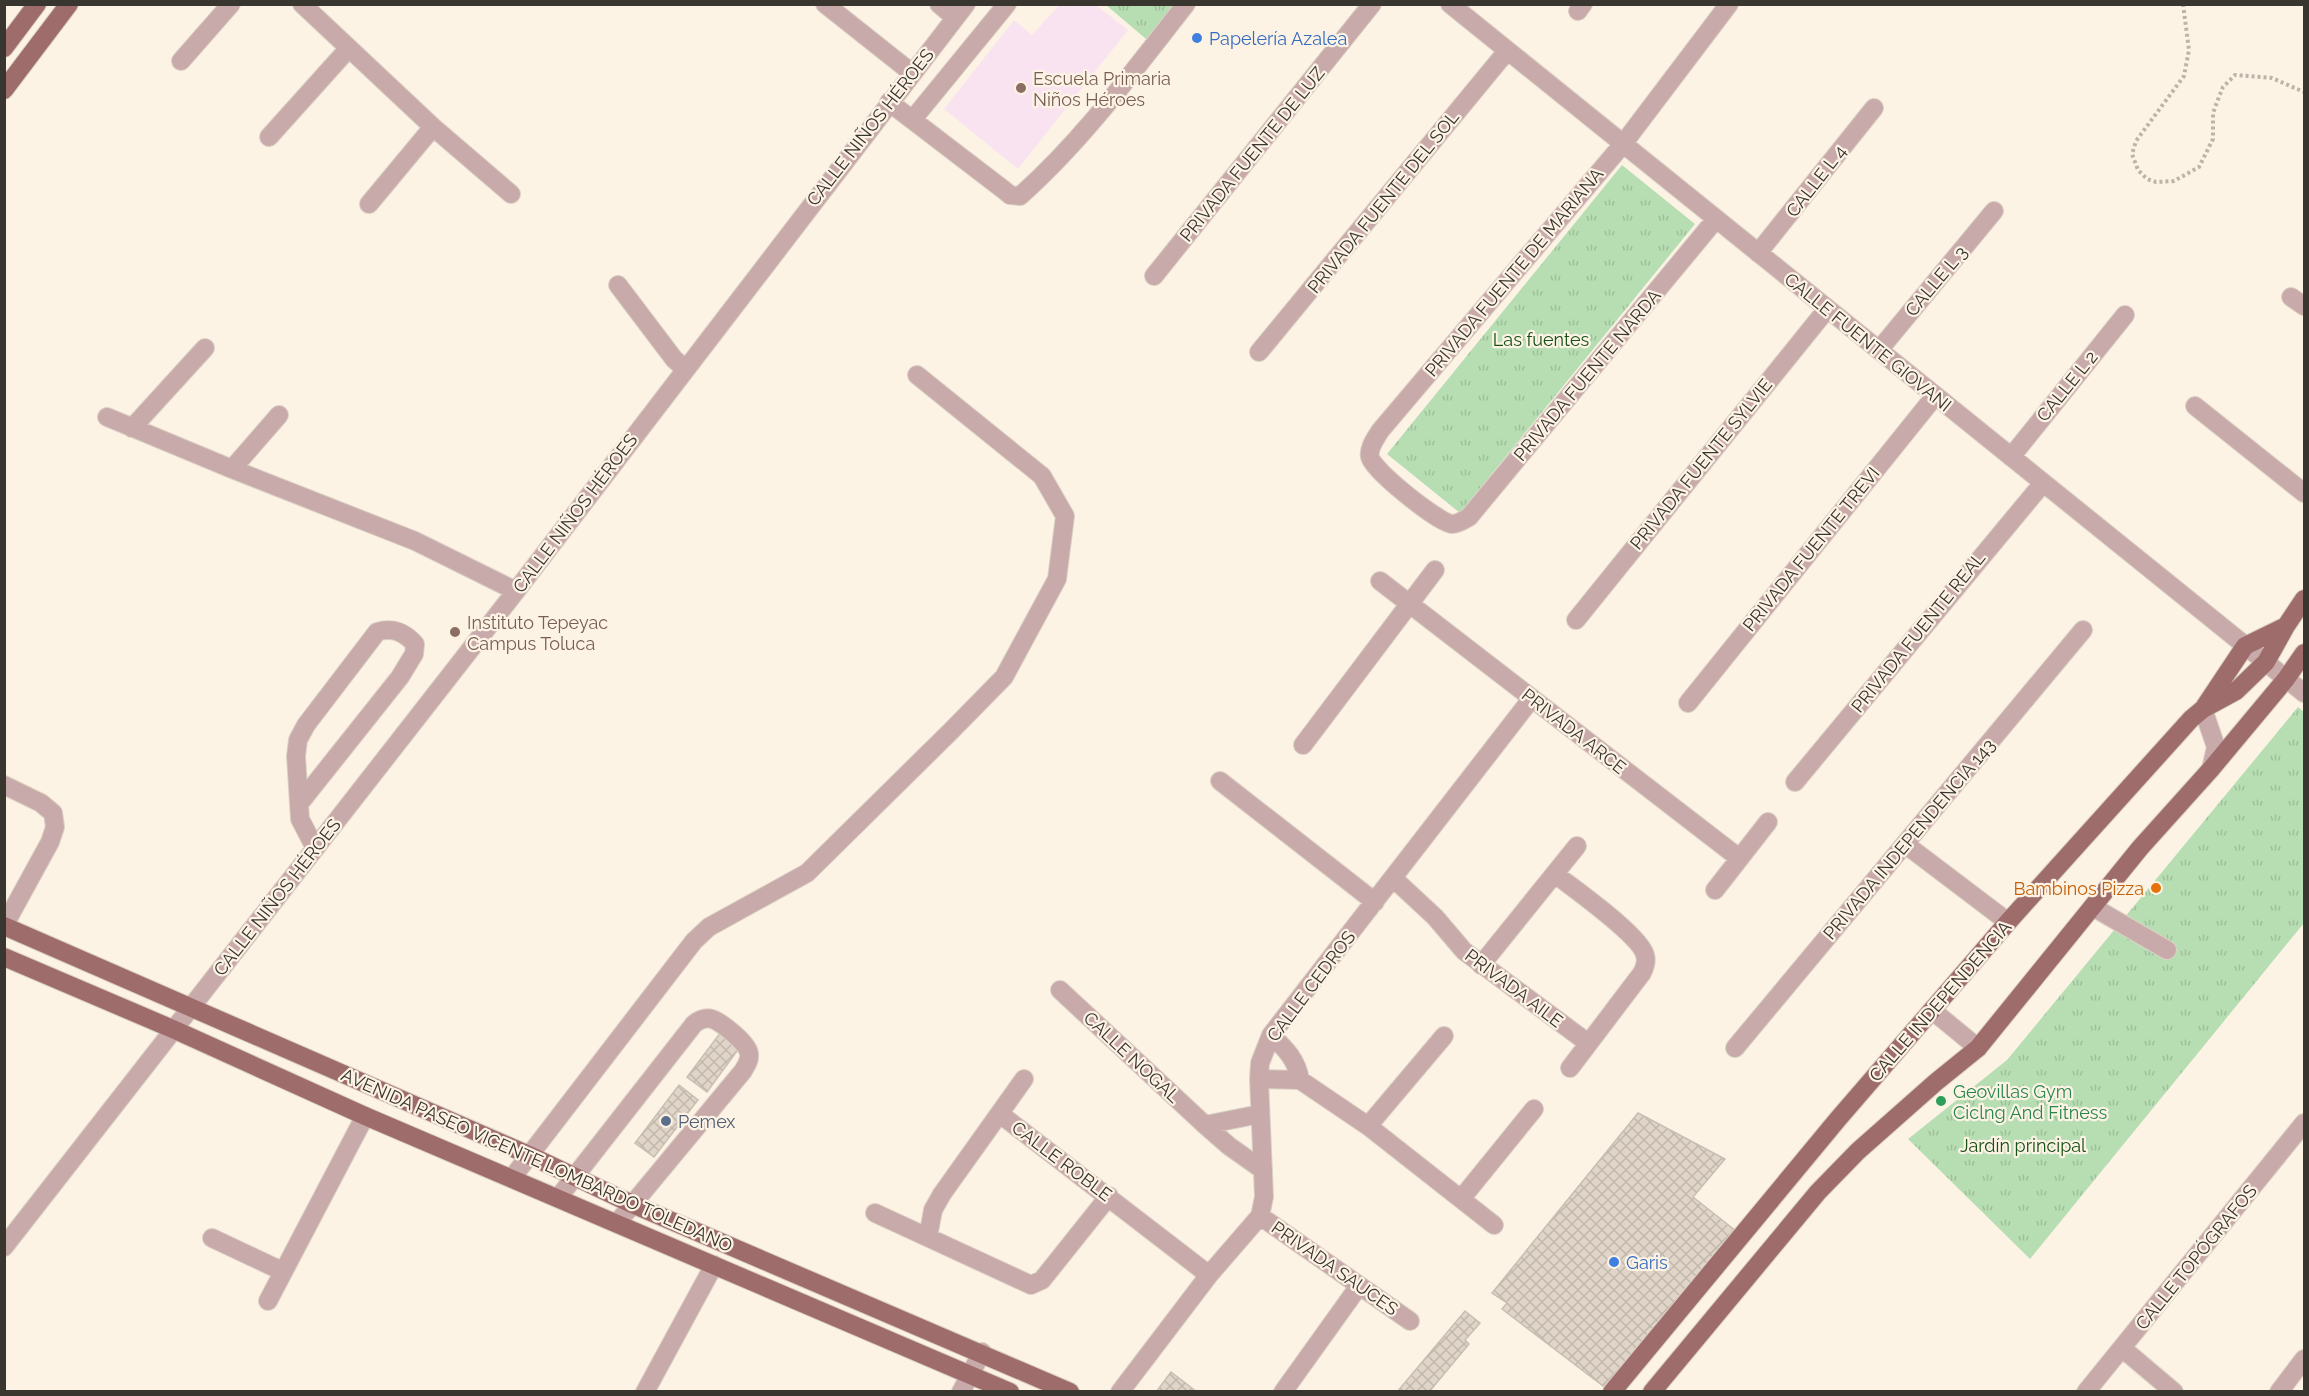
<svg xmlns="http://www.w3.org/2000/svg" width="2309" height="1396" viewBox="0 0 2309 1396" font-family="Raleway,sans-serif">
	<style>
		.education { fill: #f9e3f1 }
		.grass { fill: url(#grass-tufts) }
		.building { fill: url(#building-cross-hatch); stroke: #c8beb1; stroke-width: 1.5 }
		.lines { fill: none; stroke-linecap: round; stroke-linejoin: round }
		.minor-casing { stroke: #dad1c4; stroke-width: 20 }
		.major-casing { stroke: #dad1c4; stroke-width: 20 }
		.path { stroke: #bcb4a8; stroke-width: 4; stroke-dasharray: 3 3; stroke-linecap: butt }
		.minor { stroke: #c8aaaa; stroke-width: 18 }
		.major { stroke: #9f6c6c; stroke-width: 18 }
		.shop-dot { fill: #3f7fe0; stroke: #fdf3e5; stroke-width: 2 }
		.education-dot { fill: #8d6e63; stroke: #fdf3e5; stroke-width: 2 }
		.food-dot { fill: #e8710a; stroke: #fdf3e5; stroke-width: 2 }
		.leisure-dot { fill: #2e9e5b; stroke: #fdf3e5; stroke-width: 2 }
		.service-dot { fill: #5c6f8a; stroke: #fdf3e5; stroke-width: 2 }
		.labels { text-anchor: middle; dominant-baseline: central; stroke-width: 4.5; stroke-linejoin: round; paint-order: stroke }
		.shop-label { font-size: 18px; fill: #366cbe; stroke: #fdf3e5; text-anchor: start }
		.education-label { font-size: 18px; fill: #785e54; stroke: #fdf3e5; text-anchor: start }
		.street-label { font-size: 18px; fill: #39352f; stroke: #fdf3e5 }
		.park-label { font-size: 18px; fill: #144f14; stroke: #fdf3e5 }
		.food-label { font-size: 18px; fill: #c56008; stroke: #fdf3e5; text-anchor: end }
		.leisure-label { font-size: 18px; fill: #27864d; stroke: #fdf3e5; text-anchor: start }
		.service-label { font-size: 18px; fill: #4e5e75; stroke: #fdf3e5; text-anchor: start }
	</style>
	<defs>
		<pattern id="grass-tufts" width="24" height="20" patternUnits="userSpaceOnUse" patternTransform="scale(1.5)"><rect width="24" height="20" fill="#b7deb3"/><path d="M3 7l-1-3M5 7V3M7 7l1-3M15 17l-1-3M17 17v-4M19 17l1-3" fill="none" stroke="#9ebf9a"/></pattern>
		<pattern id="building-cross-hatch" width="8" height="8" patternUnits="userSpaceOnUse" patternTransform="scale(1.5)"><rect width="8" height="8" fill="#e0d5c8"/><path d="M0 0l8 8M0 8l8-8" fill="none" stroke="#c1b7ac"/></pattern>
	</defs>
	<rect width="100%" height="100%" fill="#fdf3e5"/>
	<path class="education" d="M 1059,5 L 1096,5 L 1128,30 L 1018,169 L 944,109 L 1014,20 L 1032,35 Z"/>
	<path class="grass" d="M 1106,5 L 1174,5 L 1146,39 Z
		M 1622,165 L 1695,224 L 1460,513 L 1387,454 Z
		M 2298,707 L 2304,712 L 2304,923 L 2030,1259 L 1908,1139 L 2007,1060 Z"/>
	<path class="building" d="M 721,1032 L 740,1047 L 707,1092 L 687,1077 Z
		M 679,1085 L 698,1100 L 654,1157 L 635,1143 Z
		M 1638,1113 L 1725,1159 L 1693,1197 L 1736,1231 L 1607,1389 L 1502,1309 L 1507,1303 L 1492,1293 Z
		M 1465,1311 L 1480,1323 L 1465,1340 L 1469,1344 L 1429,1392 L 1397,1392 Z
		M 1171,1372 L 1197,1392 L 1156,1392 Z"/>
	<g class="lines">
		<g class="minor-casing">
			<path id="minor" d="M 302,4 L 433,127 L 511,194
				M 825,4 L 912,73
				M 939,4 L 955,18
				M 1450,4 L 2304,693
				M 1578,11 L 1583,4
				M 181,61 L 231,4
				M 889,102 L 1004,190 L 1010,195 L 1020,196 C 1083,140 1134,70 1186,4
				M 913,119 L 1007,4
				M 269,137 L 349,48
				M 369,204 L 433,127
				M 1716,219 L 1469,517 C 1464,520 1458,524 1452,524 C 1439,523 1372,470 1370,457 C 1368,448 1376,438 1380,431 L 1623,144 L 1729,4
				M 1758,253 L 1874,108
				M 1154,276 L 1372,4
				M 618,285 L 674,359 L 685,369
				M 2291,297 L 2304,306
				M 1879,350 L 1994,211
				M 1259,352 L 1507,51
				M 2195,406 L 2304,493
				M 107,417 L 232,469 L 415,541 L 516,591
				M 132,428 L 205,348
				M 2011,457 L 2125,315
				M 232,469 L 279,415
				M 1380,581 L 1739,858
				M 1576,620 L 1827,309
				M 1688,703 L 1935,396
				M 2203,709 L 2216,747 L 2211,769
				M 1303,745 L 1435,570
				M 1220,781 L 1375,902
				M 1795,782 L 2043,483
				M 4,785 L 41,803 L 53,813 L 55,827 L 50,842 L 4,926
				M 299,804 L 400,677 L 414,654 L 415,644 C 404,632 393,627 377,632 L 306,725 L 298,740 L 296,756 L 300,819 L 315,848
				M 1905,844 L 2008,922
				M 1555,874 C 1574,889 1640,935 1645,955 C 1647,961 1645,967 1642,973 L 1570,1068
				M 1393,878 L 1435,917 L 1464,951 L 1588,1043
				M 1715,890 L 1768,822
				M 2093,907 L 2167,950
				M 1481,965 L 1577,846
				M 1060,990 L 1205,1125 L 1229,1146 L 1263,1170
				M 1933,1011 L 1978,1048
				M 1271,1035 C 1285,1048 1297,1060 1300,1080
				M 1735,1048 L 2083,630
				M 1259,1079 L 1300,1080 L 1368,1126 L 1494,1225
				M 1000,1114 L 1209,1275
				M 1205,1125 L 1260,1114
				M 1368,1126 L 1444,1036
				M 512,1178 L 694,941 L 709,927 L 807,873 L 951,731 L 1004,677 L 1057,579 L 1065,516 L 1042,476 L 917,375
				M 558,1198 L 694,1024 C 699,1020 705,1017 712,1019 C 721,1022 749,1044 749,1054 C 750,1060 746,1066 743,1071 L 617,1223
				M 1461,1199 L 1534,1109
				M 875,1213 L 1031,1285 L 1042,1280 L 1109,1196
				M 1260,1216 L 1410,1321
				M 928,1237 L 933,1210 L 942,1194 L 1024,1079
				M 212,1238 L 282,1271
				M 4,1247 L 516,591 L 966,4
				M 268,1301 L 365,1116
				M 2122,1348 L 2174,1392
				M 645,1392 L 714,1265
				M 961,1392 L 982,1352
				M 1120,1392 L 1209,1275 L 1260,1216 L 1264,1197 L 1259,1079 L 1260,1063 L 1271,1035 L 1532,698
				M 1283,1392 L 1359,1286
				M 2086,1392 L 2304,1123
				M 2279,1392 L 2304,1359"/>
		</g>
		<g class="major-casing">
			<path id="major" d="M 4,48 L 37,4
				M 4,90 L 69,4
				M 2205,706 L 2245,646 L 2286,626
				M 4,926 L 529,1155 L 632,1204 L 1070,1392
				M 4,957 L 175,1030 L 365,1116 L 1010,1392
				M 1612,1392 L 1838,1119 L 2008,922 L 2191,719 L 2203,709 L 2236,691 L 2266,662 L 2286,626 L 2304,599
				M 1652,1392 L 1818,1192 L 1858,1151 L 1936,1082 L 1978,1048 L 2140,848 L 2211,769 L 2286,679 L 2304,653"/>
		</g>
		<path class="path" d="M 2183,4 L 2189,50 L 2184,76 L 2136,141 L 2132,154 L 2138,170 L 2147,179 L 2156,182 L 2174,181 L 2199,167 L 2213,139 L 2213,113 L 2219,97 L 2223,87 L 2235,75 L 2272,78 L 2304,92"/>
		<use href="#minor" class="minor"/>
		<use href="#major" class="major"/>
	</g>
	<g class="shop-dot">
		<circle cx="1197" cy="38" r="6"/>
		<circle cx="1614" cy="1262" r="6"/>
	</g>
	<g class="education-dot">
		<circle cx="1021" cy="88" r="6"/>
		<circle cx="455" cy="632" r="6"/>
	</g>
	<circle class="food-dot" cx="2156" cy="888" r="6"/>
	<circle class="leisure-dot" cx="1941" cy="1101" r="6"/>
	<circle class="service-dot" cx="666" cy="1121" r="6"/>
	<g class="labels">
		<g class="shop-label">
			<text x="1209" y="38">Papelería Azalea</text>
			<text x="1626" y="1262">Garis</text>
		</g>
		<g class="education-label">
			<text x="1033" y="78">Escuela Primaria<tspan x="1033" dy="21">Niños Héroes</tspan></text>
			<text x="467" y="622">Instituto Tepeyac<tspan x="467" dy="21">Campus Toluca</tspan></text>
		</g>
		<g class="street-label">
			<text transform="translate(870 127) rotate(-52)">CALLE NIÑOS HÉROES</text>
			<text transform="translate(1252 154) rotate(-51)">PRIVADA FUENTE DE LUZ</text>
			<text transform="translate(1816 181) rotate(-52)">CALLE L 4</text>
			<text transform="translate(1383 202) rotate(-51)">PRIVADA FUENTE DEL SOL</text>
			<text transform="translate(1514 272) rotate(-50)">PRIVADA FUENTE DE MARIANA</text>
			<text transform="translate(1936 281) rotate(-50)">CALLE L 3</text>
			<text transform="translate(1868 342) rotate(39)">CALLE FUENTE GIOVANI</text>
			<text transform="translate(1587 375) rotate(-50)">PRIVADA FUENTE NARDA</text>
			<text transform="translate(2067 386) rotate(-51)">CALLE L 2</text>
			<text transform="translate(1701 464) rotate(-51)">PRIVADA FUENTE SYLVIE</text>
			<text transform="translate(575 513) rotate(-53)">CALLE NIÑOS HÉROES</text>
			<text transform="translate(1811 549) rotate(-51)">PRIVADA FUENTE TREVI</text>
			<text transform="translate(1918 632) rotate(-51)">PRIVADA FUENTE REAL</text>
			<text transform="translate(1574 731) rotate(38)">PRIVADA ARCE</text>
			<text transform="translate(1909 839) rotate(-50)">PRIVADA INDEPENDENCIA 143</text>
			<text transform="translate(277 897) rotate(-52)">CALLE NIÑOS HÉROES</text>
			<text transform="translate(1311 986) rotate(-53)">CALLE CEDROS</text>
			<text transform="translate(1514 988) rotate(37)">PRIVADA AILE</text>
			<text transform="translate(1940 1001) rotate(-49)">CALLE INDEPENDENCIA</text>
			<text transform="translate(1132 1057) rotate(43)">CALLE NOGAL</text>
			<text transform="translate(537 1160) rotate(24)">AVENIDA PASEO VICENTE LOMBARDO TOLEDANO</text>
			<text transform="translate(1062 1161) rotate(37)">CALLE ROBLE</text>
			<text transform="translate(2196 1257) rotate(-51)">CALLE TOPÓGRAFOS</text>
			<text transform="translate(1335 1268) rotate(35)">PRIVADA SAUCES</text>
		</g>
		<g class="park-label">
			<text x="1541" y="339">Las fuentes</text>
			<text x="2023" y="1145">Jardín principal</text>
		</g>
		<g class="food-label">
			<text x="2144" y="888">Bambinos Pizza</text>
		</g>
		<g class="leisure-label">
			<text x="1953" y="1091">Geovillas Gym<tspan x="1953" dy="21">Ciclng And Fitness</tspan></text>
		</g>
		<g class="service-label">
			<text x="678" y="1121">Pemex</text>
		</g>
	</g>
	<rect width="2309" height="1396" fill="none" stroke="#39352f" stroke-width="12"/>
</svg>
